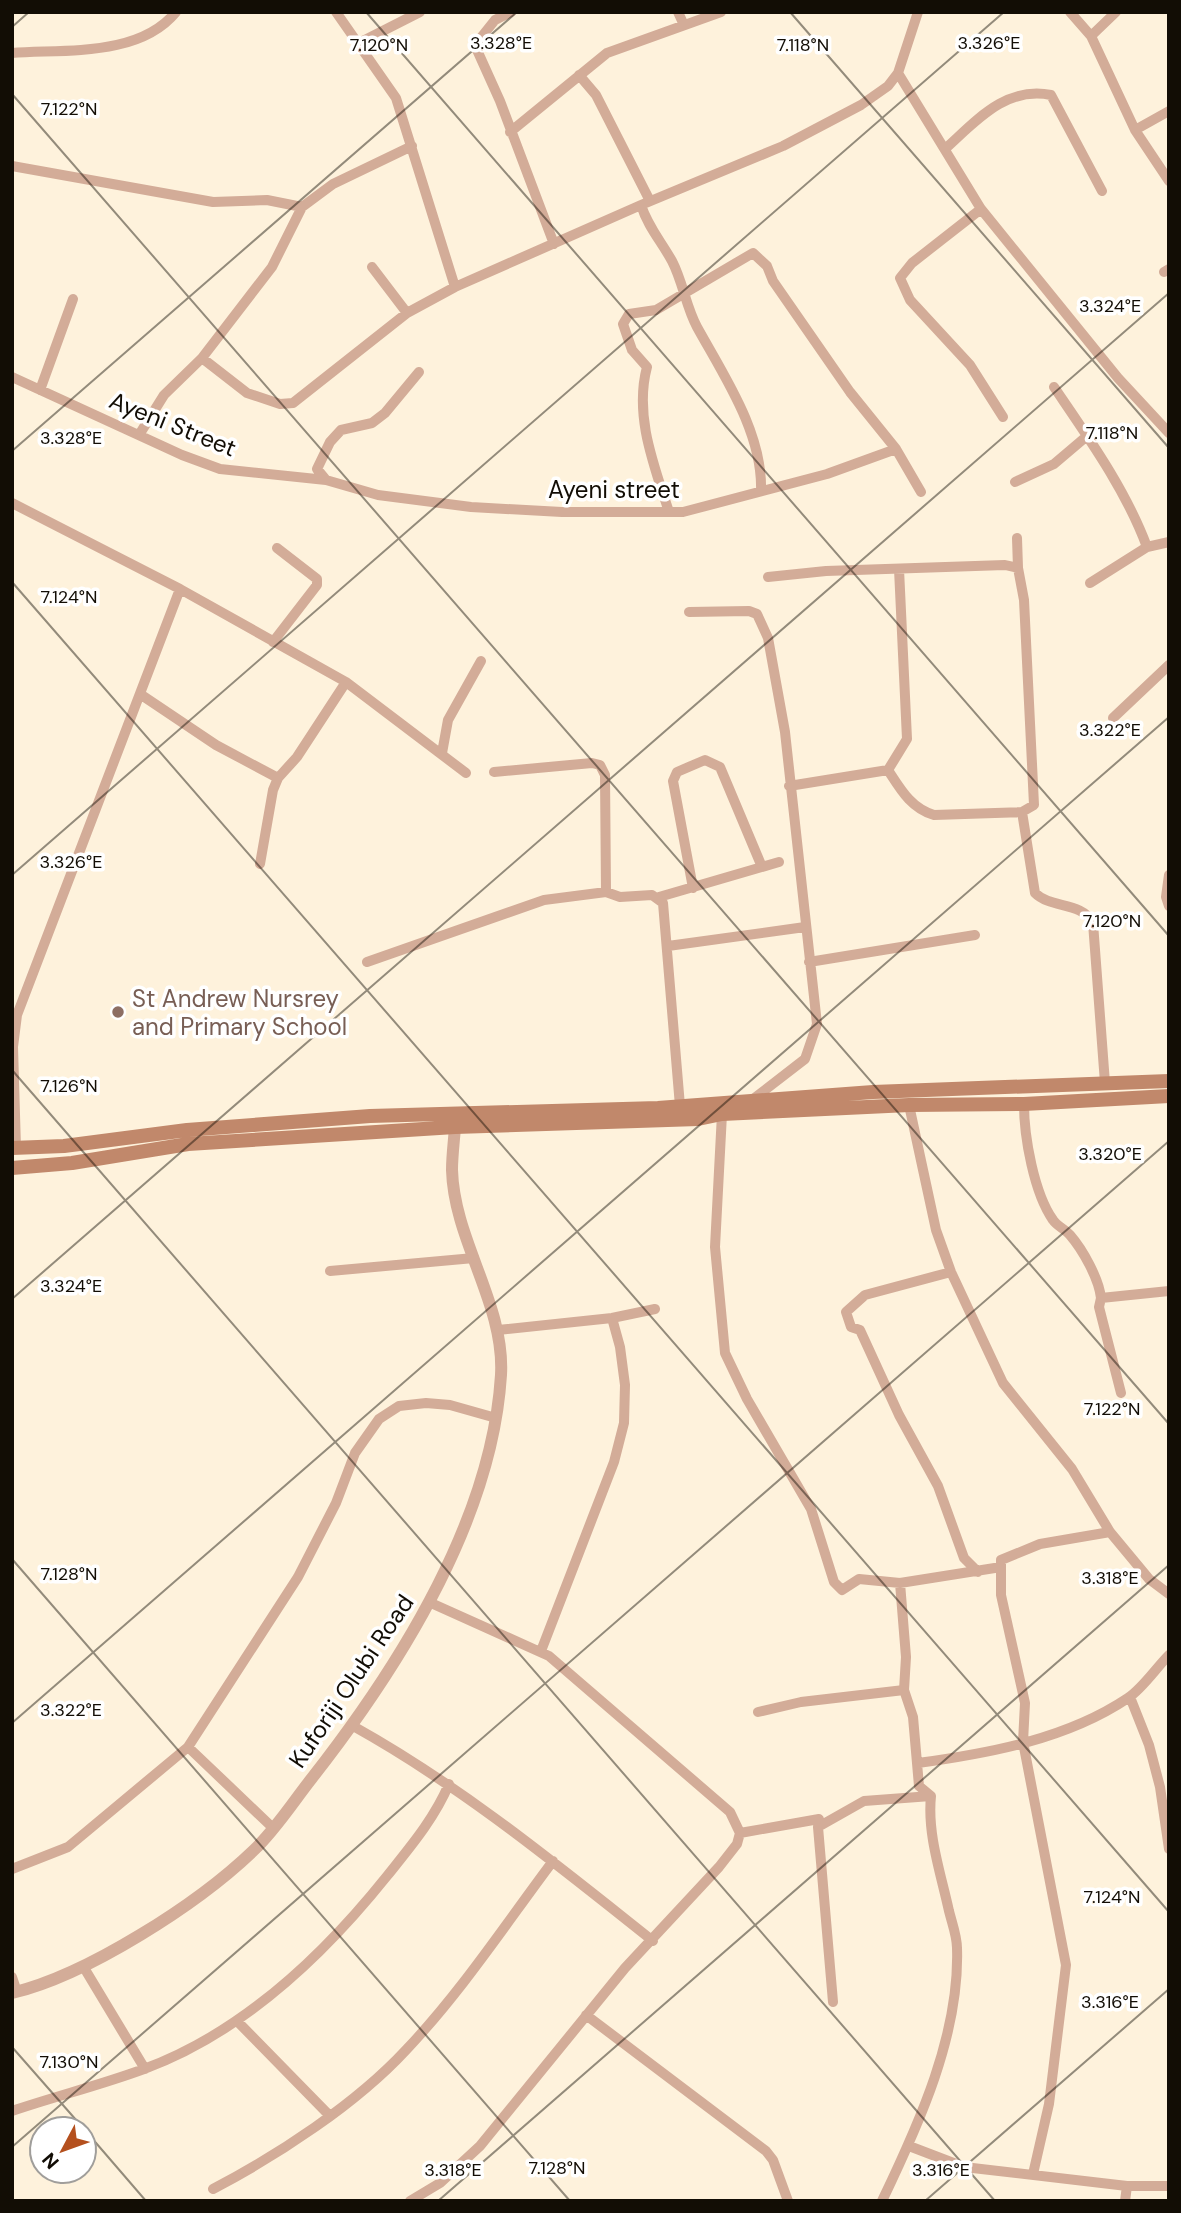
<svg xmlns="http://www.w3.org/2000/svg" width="1181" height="2213" viewBox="0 0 1181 2213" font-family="'DM Sans',sans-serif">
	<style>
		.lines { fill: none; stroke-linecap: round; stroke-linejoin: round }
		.minor { stroke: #d3ac98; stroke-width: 10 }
		.tertiary { stroke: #d3ac98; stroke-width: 12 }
		.secondary { stroke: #c1886b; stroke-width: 14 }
		.ticks { fill: none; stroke: #120d05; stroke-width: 2; stroke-opacity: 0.45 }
		.education-dot { fill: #8d6e63; stroke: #fff; stroke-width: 2.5 }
		.labels { text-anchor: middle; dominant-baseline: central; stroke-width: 7; stroke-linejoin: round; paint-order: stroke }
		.street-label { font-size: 24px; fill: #120d05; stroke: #fff }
		.education-label { font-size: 24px; fill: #785e54; stroke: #fff; text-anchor: start }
		.ticks-label { font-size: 18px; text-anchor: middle; fill: #120d05; stroke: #fff; stroke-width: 7; stroke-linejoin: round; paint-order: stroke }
	</style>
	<rect width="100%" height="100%" fill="#fef2dc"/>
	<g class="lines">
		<path class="minor" d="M 336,12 L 396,98 L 455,287
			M 511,12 L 495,20 L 479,40 L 477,50 L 500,101 L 554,244
			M 678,12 L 683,23
			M 1070,12 L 1091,36 L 1135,130 L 1169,181
			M 1091,36 L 1116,12
			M 359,43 L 420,12
			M 12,53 C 66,49 139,57 176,12
			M 898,73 L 981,209 L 1118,378 L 1169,433
			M 579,75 L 596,95 L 650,201
			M 1135,130 L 1169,111
			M 510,132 L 607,53 L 721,12
			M 946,148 C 977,120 1006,86 1051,95 L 1102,191
			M 12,166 L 213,202 L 267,200 L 302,207 L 333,184 L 412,146
			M 641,205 C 648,227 661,241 672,261 C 683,282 686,307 697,327 C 724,376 763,433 761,491
			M 302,207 L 272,267 L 202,358 L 247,393 L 280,404 L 293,403 L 407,313 L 455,287 L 641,205 L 783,146 L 861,105 L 888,86 L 898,73 L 918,12
			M 981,209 L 912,263 L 900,278 L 910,300 L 970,365 L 1003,417
			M 372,267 L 407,313
			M 1164,272 L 1169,269
			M 12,377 L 182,455 L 220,469 L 326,480 L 378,495 L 471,507 L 562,512 L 683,512 L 827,474 L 896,449
			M 1054,387 C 1088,437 1126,490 1147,547 L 1169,542
			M 40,390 L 73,299
			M 139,435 L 164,395 L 202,358
			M 326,480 L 317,469 L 330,442 L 341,430 L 372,423 L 385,413 L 419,372
			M 1015,482 L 1054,464 L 1087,436
			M 12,503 L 180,589 L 346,682 L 466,773
			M 669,512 C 654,465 634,416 647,367 L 632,350 L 623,324 L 629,314 L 656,310 L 753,253 L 767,266 L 773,281 L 850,392 L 896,449 L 921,492
			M 1017,538 L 1018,568
			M 768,577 L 826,571 L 1005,565 L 1018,568 L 1024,600 L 1034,805 L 1022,812 L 934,815 C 911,808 901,790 888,770
			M 1090,583 L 1147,547
			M 689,612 L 749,611 L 757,614 L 768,638 L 785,732 L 817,1024 L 805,1059 L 752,1100
			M 273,642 L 317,585 L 317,579 L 277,548
			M 140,694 L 216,745 L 278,778
			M 1113,718 L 1169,665
			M 442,753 L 448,720 L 481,661
			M 494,772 L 592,763 L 600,765 L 605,775 L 606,892 L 620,897 L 652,895 L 663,903 L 680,1106
			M 789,786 L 888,770 L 907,739 L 899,569
			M 1022,812 L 1035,893 C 1051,909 1081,901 1093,923 L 1105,1083
			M 260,864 L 273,790 L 278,778 L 297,757 L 346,682
			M 1169,875 L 1166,897 L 1169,906
			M 693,888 L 673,781 L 677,772 L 705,760 L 720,767 L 762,867
			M 659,897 L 779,862
			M 668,946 L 805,927
			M 367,962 L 544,900 L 606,892
			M 809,962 L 975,935
			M 1024,1104 C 1024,1137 1034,1193 1053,1220 C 1057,1226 1065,1229 1070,1235 C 1083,1250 1099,1279 1101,1298 L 1169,1291
			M 909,1105 L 936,1230 L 951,1272 L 1003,1383 L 1072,1469 L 1110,1532 L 1149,1579 L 1169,1594
			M 722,1114 L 715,1247 L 725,1353 L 747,1399 L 811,1509 L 834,1582 L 842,1590 L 859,1579 L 900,1583 L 1001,1567 L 1001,1560 L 1040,1544 L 1110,1532
			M 16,1148 L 13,1047 L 17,1015 L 180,589
			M 330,1271 L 474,1258
			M 951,1272 L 865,1295 L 846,1312 L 851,1327 L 860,1330 L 899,1415 L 938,1486 L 964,1558 L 978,1572
			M 1101,1298 L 1099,1307 L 1121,1393
			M 498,1330 L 612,1318 L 655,1309
			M 1001,1562 L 1001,1595 L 1025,1703 L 1023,1742 L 1066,1965 L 1049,2104 L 1033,2174
			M 541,1651 L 614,1462 L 624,1423 L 625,1385 L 620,1347 L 612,1318
			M 1130,1697 L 1149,1745 L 1160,1787 L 1169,1849
			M 758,1712 L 801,1702 L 904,1690
			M 353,1726 C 461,1786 556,1864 653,1941
			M 188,1747 L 273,1828
			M 918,1763 C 990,1753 1067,1739 1128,1698 C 1143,1688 1156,1668 1169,1655
			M 818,1827 L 833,2002
			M 740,1833 L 819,1819 L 818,1827 L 864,1801 L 931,1796
			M 12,1869 L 68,1847 L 188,1747 L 298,1577 L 336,1503 L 355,1453 L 379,1419 L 399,1406 L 426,1403 L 450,1405 L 496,1418
			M 83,1966 L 145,2069
			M 12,1977 L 17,1992
			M 586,2015 L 766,2151 L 773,2160 L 788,2201
			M 237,2021 L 329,2115
			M 12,2111 C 56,2096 101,2085 144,2069 C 242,2033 323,1956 387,1876 C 411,1846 434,1819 449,1784
			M 909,2146 L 964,2167 L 1127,2186 L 1169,2186
			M 213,2189 C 278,2155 356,2104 406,2050 C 461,1992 505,1925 553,1861
			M 410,2201 L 440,2183 L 480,2146 L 625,1968 L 719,1867 L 737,1844 L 740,1833 L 730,1812 L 549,1656 L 431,1603
			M 882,2201 C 919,2124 960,2034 957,1948 C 957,1936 952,1923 949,1911 C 941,1874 927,1834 931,1796 L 919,1786 L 913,1717 L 904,1690 L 906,1657 L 900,1583
			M 1125,2201 L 1127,2186"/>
		<path class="tertiary" d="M 12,1993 C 87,1975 198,1904 254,1850 C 276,1829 293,1802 312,1778 C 399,1667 492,1521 501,1375 C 505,1304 454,1241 452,1170 C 452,1156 454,1141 455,1127"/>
		<path class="secondary" d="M 12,1148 L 64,1146 L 187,1130 L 370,1116 L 658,1108 L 873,1092 L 1169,1081
			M 12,1168 L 72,1163 L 188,1144 L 455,1127 L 698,1119 L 722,1114 L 909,1105 L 1024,1104 L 1169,1096"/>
	</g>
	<path class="ticks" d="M 366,12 L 1169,936M 790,12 L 1169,448M 12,27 L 29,12M 12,94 L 1169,1424M 12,451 L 517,12M 12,582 L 1169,1912M 12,875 L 1004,12M 12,1070 L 995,2201M 12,1299 L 1169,293M 12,1559 L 570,2201M 12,1723 L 1169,717M 12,2047 L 84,2129M 84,2129 L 146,2201M 12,2147 L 1169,1141M 438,2201 L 1169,1565M 925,2201 L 1169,1989"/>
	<circle class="education-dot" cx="118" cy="1012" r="7"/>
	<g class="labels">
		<g class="street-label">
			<text transform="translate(173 424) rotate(22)">Ayeni Street</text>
			<text x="614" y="489">Ayeni street</text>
			<text transform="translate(351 1681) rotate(-56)">Kuforiji Olubi Road</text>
		</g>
		<g class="education-label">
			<text x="132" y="998">St Andrew Nursrey<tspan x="132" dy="28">and Primary School</tspan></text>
		</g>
	</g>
	<g class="ticks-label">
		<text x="501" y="49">3.328°E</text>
		<text x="989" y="49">3.326°E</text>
		<text x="379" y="51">7.120°N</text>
		<text x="803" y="51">7.118°N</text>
		<text x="69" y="115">7.122°N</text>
		<text x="1110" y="312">3.324°E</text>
		<text x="1112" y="439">7.118°N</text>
		<text x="71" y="444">3.328°E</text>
		<text x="69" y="603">7.124°N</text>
		<text x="1110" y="736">3.322°E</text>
		<text x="71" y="868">3.326°E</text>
		<text x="1112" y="927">7.120°N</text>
		<text x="69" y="1092">7.126°N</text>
		<text x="1110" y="1160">3.320°E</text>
		<text x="71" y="1292">3.324°E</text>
		<text x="1112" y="1415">7.122°N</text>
		<text x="69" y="1580">7.128°N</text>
		<text x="1110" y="1584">3.318°E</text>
		<text x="71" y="1716">3.322°E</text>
		<text x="1112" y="1903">7.124°N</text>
		<text x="1110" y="2008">3.316°E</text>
		<text x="69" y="2068">7.130°N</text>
		<text x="557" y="2174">7.128°N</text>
		<text x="453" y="2176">3.318°E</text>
		<text x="941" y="2176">3.316°E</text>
	</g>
	<rect width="1181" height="2213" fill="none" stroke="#120d05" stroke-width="28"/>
	<g transform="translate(63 2150) rotate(229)"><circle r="33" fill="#ffffff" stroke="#a09e9b" stroke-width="2"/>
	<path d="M0-5L12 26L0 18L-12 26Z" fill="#b4501e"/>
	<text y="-10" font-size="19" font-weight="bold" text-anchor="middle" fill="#120d05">N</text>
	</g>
</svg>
